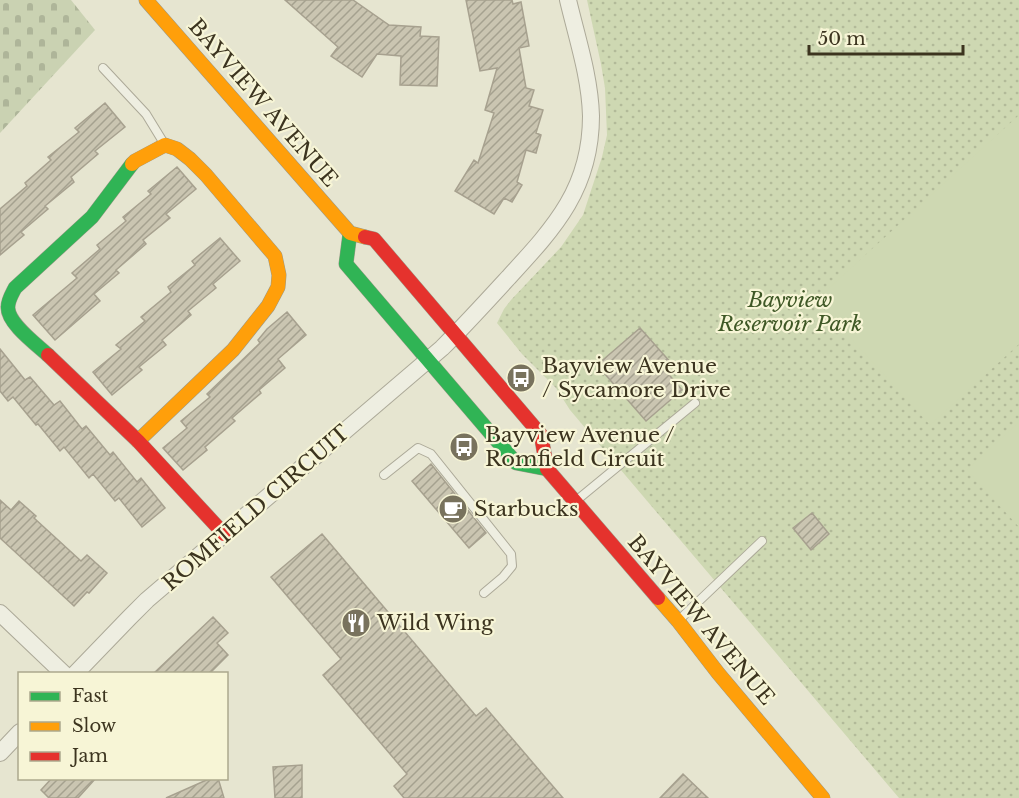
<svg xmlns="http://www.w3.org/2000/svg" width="1019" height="798" viewBox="0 0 1019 798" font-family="'Libre Baskerville',serif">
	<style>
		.green { fill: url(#green-dots) }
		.cemetery { fill: url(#cemetery-stones) }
		.pitch { fill: #ced8b2 }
		.building { fill: url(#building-hatch); stroke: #a7a18f; stroke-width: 1.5 }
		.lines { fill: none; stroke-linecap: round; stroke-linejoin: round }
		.lane-casing { stroke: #aca998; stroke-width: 10 }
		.street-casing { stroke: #aca998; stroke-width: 18 }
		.fast-casing { stroke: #9b9988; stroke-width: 15 }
		.slow-casing { stroke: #9b9988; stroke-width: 15 }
		.jam-casing { stroke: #9b9988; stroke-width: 15 }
		.lane { stroke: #eeeee1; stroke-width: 8 }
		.street { stroke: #eeeee1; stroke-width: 16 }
		.fast { stroke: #30b455; stroke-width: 14 }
		.slow { stroke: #ff9f0a; stroke-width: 14 }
		.jam { stroke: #e5322d; stroke-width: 14 }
		.labels { text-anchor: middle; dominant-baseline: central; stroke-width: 4.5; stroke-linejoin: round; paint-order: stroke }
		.street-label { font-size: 21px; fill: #3c341f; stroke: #f7f5d6 }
		.park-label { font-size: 21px; font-style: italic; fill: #3f5826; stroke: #f7f5d6 }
		.poi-label { font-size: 21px; fill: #3c341f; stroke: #f7f5d6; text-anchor: start }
	</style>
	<defs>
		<pattern id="green-dots" width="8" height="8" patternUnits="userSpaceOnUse" patternTransform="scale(1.5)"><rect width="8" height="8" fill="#ced8b2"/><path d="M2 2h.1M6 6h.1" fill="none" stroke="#b2ba99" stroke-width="1.8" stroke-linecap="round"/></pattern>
		<pattern id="cemetery-stones" width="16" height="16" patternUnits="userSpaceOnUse" patternTransform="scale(1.5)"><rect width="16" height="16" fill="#cad2b2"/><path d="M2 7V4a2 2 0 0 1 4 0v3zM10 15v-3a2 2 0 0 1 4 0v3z" fill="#aeb599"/></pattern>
		<pattern id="building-hatch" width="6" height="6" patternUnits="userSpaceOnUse" patternTransform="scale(1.5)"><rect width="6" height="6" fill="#cac5b1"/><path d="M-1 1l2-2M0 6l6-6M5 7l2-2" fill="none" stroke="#a5a18f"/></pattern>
	</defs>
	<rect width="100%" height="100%" fill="#e6e5d0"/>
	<path class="green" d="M 587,0 L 1019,0 L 1019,798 L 899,798 L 570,410 L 556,388 L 522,354 L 497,323 L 504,309 L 511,300 L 561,247 L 583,215 L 602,157 L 607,135 L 605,88 L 601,64 Z"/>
	<path class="cemetery" d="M 0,0 L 71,0 L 95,30 L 0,133 Z"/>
	<path class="pitch" d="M 1019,115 L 1019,344 L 930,425 L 816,300 Z
		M 1019,422 L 1019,527 L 967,470 Z"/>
	<path class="building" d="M 285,0 L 353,0 L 389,25 L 421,27 L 420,36 L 439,37 L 437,86 L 400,85 L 401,56 L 377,54 L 362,77 L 331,56 L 338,47 Z
		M 466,0 L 512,0 L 513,4 L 521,2 L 529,46 L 519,48 L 526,88 L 534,90 L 529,106 L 543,110 L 536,133 L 541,135 L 536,153 L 526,150 L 517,182 L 522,185 L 512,202 L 504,198 L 494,214 L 455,191 L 474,160 L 478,163 L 494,113 L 485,110 L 497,68 L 480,71 Z
		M 105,103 L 125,127 L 95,151 L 98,154 L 71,177 L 74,182 L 45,206 L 48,209 L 21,232 L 24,235 L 0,255 L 0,209 L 27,186 L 25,183 L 51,160 L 48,157 L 79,132 L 75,128 Z
		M 177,167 L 196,189 L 166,214 L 170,218 L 143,240 L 146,244 L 116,270 L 119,273 L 94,294 L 100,301 L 55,340 L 33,315 L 77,278 L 72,273 L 100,249 L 97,245 L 126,221 L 123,217 L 151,194 L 148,191 Z
		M 220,238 L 240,261 L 213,284 L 216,288 L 188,311 L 191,315 L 162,340 L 166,345 L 139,367 L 142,370 L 112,395 L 93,372 L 121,349 L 116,345 L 145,321 L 141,317 L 171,292 L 168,287 L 195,265 L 192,261 Z
		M 287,312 L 306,335 L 278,359 L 285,368 L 259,390 L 261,393 L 232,418 L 235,421 L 205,447 L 207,450 L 183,470 L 163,448 L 187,428 L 181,421 L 210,397 L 207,394 L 260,343 L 258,340 L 267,329 Z
		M 640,328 L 672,364 L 665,370 L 682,390 L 646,421 L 597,365 Z
		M 0,349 L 25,380 L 30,377 L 54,405 L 60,401 L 82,429 L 86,426 L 110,455 L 113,452 L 137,482 L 141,478 L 165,508 L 142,527 L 119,498 L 115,501 L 93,474 L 89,478 L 64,447 L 60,451 L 38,424 L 36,425 L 13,397 L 8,401 L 0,391 Z
		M 431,464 L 486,533 L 469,548 L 412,481 Z
		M 0,500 L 11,510 L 19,501 L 36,516 L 34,518 L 81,561 L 87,555 L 107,573 L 89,593 L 87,592 L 74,606 L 0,538 Z
		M 812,513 L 829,534 L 811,550 L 793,528 Z
		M 322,534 L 476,716 L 486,708 L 563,798 L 404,798 L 394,786 L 407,774 L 323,675 L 341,659 L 271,577 Z
		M 213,617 L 228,633 L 217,643 L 228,655 L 209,674 L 153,674 Z
		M 302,765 L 302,798 L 275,798 L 273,767 Z
		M 683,774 L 708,798 L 660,798 Z
		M 52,778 L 96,778 L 78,798 L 49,798 L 41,790 Z
		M 211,778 L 218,778 L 224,798 L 166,798 Z"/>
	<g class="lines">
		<g class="lane-casing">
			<path id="lane" d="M 103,68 L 146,114 L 165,145
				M 384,475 L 418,448 L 431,454 L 511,554 L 512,566 L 503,577 L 484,593
				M 577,500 L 695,403
				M 680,619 L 762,541"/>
		</g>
		<g class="street-casing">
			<path id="street" d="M 0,613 L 64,674
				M 75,674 L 129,618 L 147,600 L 442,348 C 465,325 486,302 508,278 C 554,228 591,189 591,116 C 590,77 577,38 568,0
				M 0,753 L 20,732"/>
		</g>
		<g class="fast-casing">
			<path id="fast" d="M 350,233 L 346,264 L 516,463 L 547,469
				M 48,355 C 36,344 7,323 8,307 C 8,300 12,294 15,288 L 92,217 L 132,164"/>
		</g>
		<g class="slow-casing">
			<path id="slow" d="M 146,0 L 350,233 L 365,237
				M 132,164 L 135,161 L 165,145 L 177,149 L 190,159 L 206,175 L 275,256 L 279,275 L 278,287 L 268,306 L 233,350 L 138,441
				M 658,598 L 678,621 L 718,673 L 823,798"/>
		</g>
		<g class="jam-casing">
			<path id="jam" d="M 365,237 L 374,239 L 541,435 L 547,469 L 658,598
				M 48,355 L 138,441 L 224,534"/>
		</g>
		<use href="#lane" class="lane"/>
		<use href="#street" class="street"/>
		<use href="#fast" class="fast"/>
		<use href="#slow" class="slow"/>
		<use href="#jam" class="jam"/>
	</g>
	<defs>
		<g id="bus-disc" transform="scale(1.5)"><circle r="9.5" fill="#78725d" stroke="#f7f5d6"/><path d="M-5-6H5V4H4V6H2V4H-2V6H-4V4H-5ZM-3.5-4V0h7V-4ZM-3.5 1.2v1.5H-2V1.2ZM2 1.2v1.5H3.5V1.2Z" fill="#fff"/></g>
		<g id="cafe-disc" transform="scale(1.5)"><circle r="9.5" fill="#78725d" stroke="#f7f5d6"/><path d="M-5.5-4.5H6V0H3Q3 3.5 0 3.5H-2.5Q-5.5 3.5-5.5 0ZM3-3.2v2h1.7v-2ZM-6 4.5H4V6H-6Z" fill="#fff"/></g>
		<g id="restaurant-disc" transform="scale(1.5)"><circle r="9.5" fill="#78725d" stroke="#f7f5d6"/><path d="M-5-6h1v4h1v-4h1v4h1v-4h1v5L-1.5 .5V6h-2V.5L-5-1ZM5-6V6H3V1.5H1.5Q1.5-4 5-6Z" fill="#fff"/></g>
	</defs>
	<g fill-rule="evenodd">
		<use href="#bus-disc" x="521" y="378"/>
		<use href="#bus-disc" x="464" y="447"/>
		<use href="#cafe-disc" x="453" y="509"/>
		<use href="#restaurant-disc" x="356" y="623"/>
	</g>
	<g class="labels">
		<g class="street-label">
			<text transform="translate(263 103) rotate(49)">BAYVIEW AVENUE</text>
			<text transform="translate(256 508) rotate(-41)">ROMFIELD CIRCUIT</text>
			<text transform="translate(701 620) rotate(50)">BAYVIEW AVENUE</text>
		</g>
		<g class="park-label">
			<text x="790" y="300">Bayview<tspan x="790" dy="24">Reservoir Park</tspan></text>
		</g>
		<g class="poi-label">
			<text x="542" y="366">Bayview Avenue<tspan x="542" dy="24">/ Sycamore Drive</tspan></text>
			<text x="485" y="435">Bayview Avenue /<tspan x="485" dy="24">Romfield Circuit</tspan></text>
			<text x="474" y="509">Starbucks</text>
			<text x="377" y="623">Wild Wing</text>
		</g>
	</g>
	<rect x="18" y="672" width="210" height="108" fill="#f7f5d6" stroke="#aca88d" stroke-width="1.5"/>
	<rect x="30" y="692" width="30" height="9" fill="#30b455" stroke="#aca88d" stroke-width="1.5"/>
	<text x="72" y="702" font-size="18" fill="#3c341f">Fast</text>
	<rect x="30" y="722" width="30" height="9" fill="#ff9f0a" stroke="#aca88d" stroke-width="1.5"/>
	<text x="72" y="732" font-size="18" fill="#3c341f">Slow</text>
	<rect x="30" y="752" width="30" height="9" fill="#e5322d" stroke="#aca88d" stroke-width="1.5"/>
	<text x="72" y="762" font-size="18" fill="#3c341f">Jam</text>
	<path d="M809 45v9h154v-9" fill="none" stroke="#3c341f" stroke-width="3"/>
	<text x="818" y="45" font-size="18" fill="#3c341f" stroke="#f7f5d6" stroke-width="4.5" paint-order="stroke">50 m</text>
</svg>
